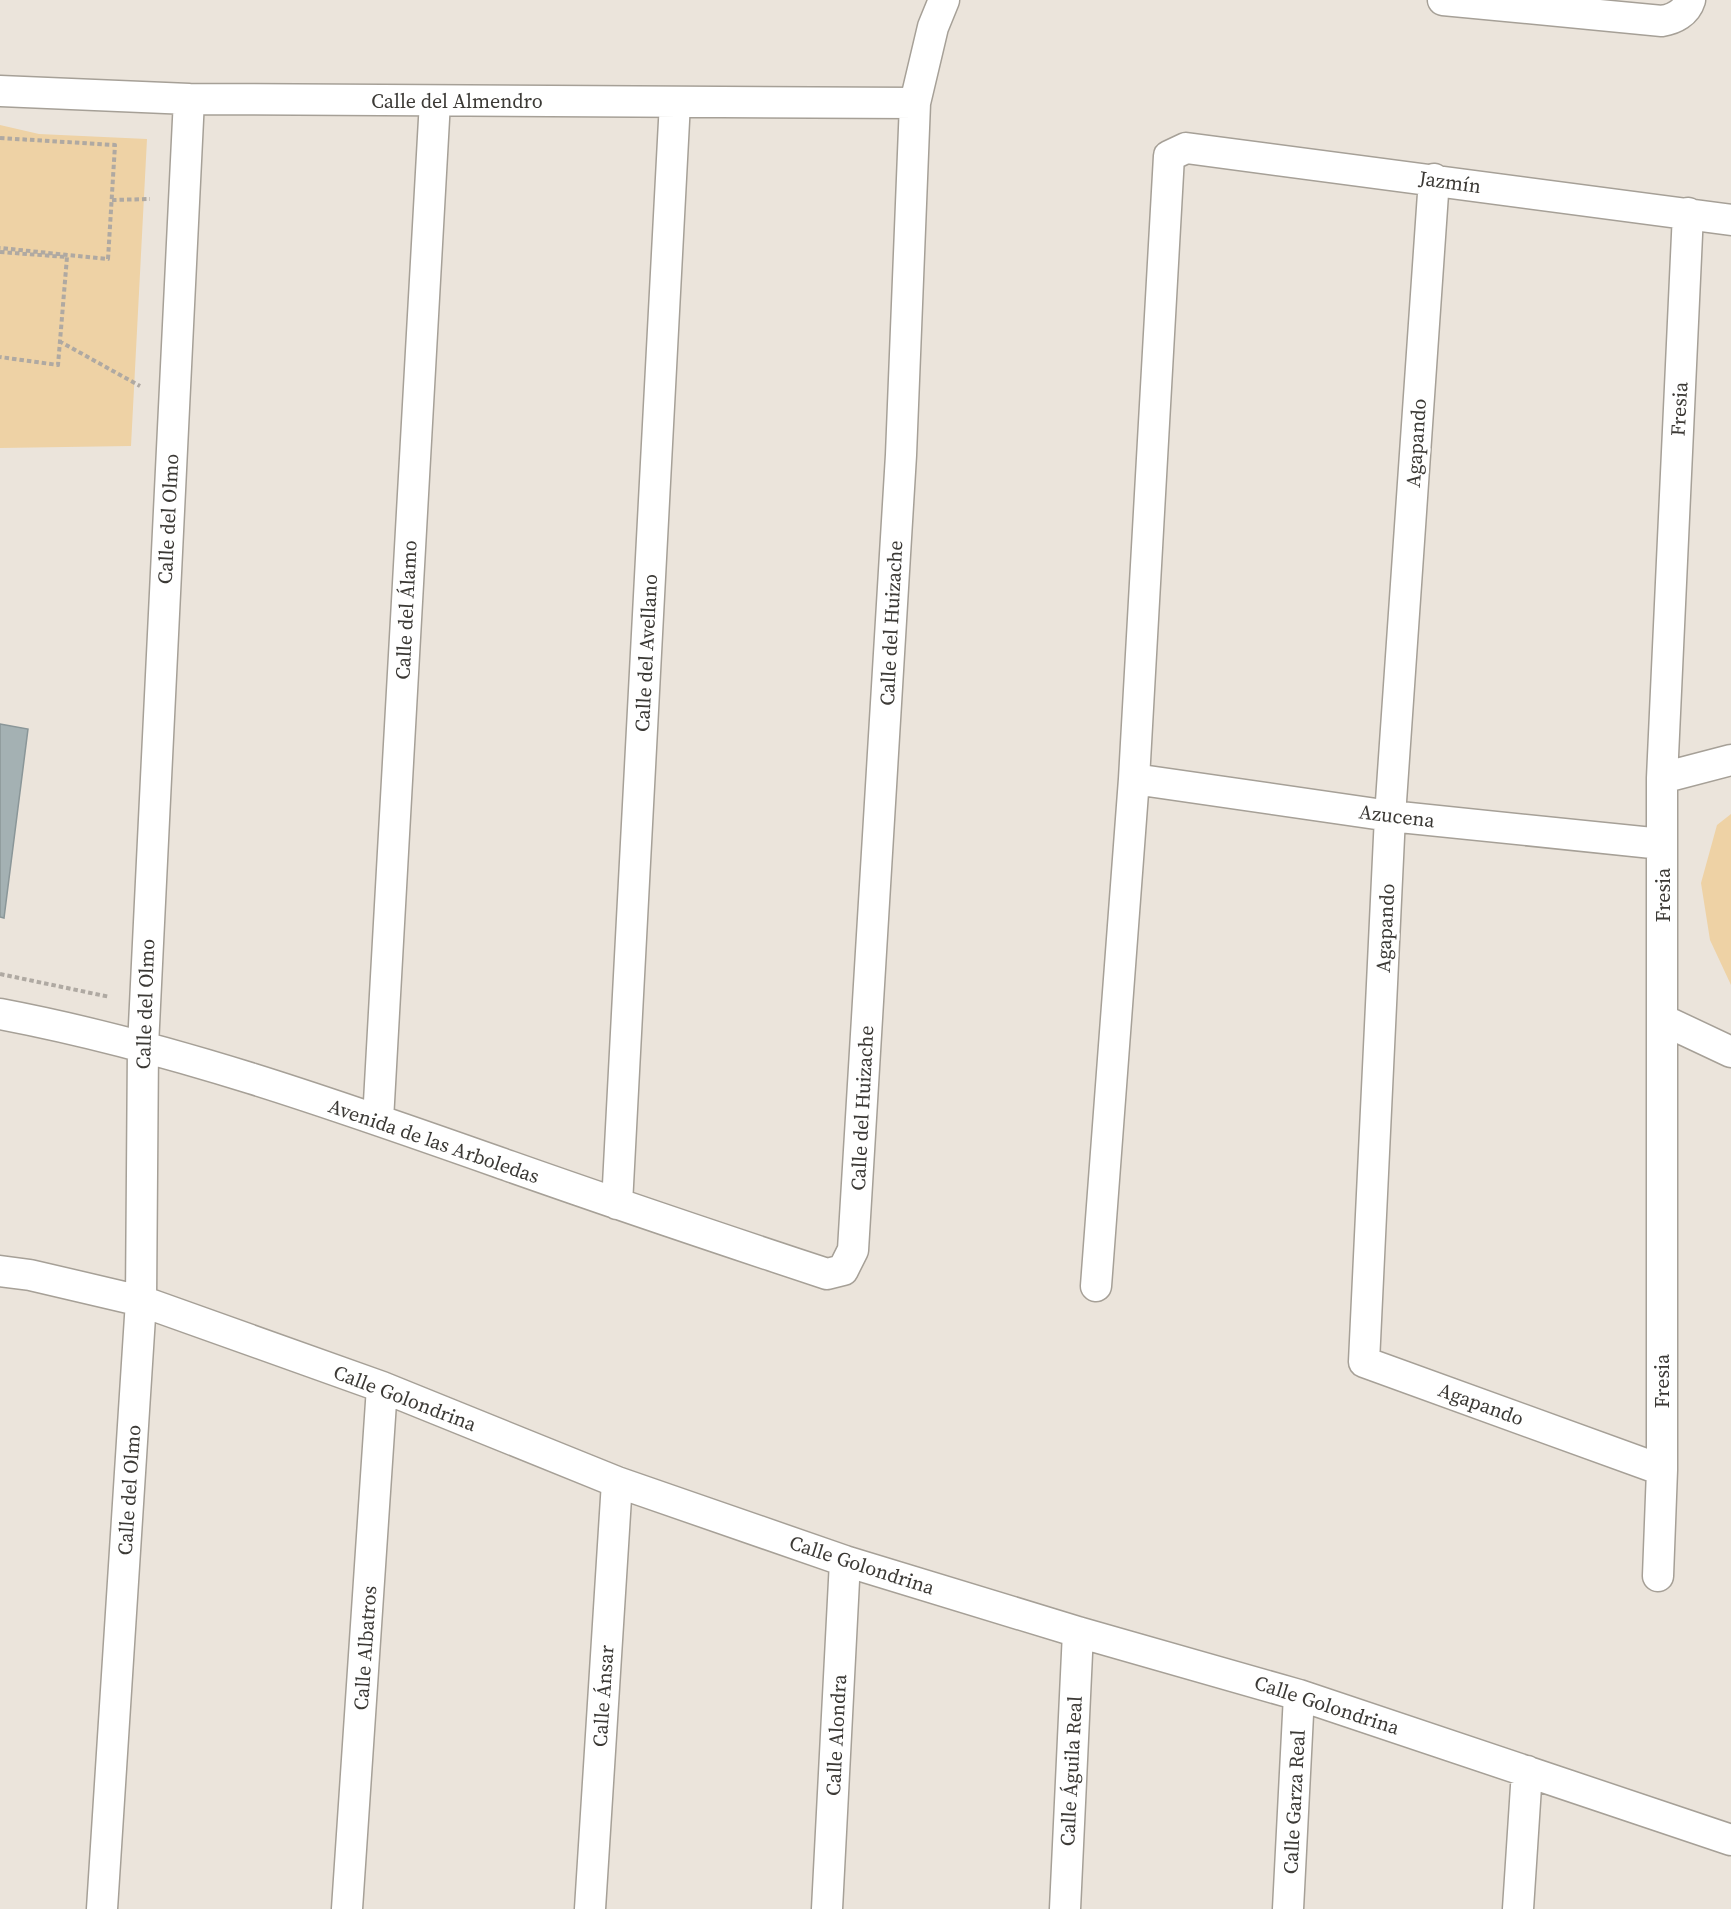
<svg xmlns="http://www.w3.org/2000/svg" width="1731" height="1909" viewBox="0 0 1731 1909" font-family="'Source Serif 4',serif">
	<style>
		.green { fill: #eed2a5 }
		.building { fill: #a4b1b3; stroke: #8a9698; stroke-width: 1.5 }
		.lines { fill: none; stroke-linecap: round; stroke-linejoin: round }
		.street-casing { stroke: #a6a097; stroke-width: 33 }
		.path { stroke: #afa9a2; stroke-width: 4; stroke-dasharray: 4.5 3; stroke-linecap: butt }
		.street { stroke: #fff; stroke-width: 30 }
		.labels { text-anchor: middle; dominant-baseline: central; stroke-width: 6; stroke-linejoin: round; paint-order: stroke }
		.street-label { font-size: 20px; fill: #3b3935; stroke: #fff }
	</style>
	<rect width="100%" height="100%" fill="#ebe4db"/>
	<path class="green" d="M 0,125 L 39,134 L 147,139 L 131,446 L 0,448 Z
		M 1731,814 L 1731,985 L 1710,940 L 1701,883 L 1717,825 Z"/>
	<path class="building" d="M 0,724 L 28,729 L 4,918 L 0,917 Z"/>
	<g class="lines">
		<g class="street-casing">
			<path id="street" d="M 1443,0 L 1662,21 C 1674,19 1686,13 1690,0
				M 0,91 L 189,99 L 915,103
				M 1434,179 L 1390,816 L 1364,1362 L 1662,1470
				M 1662,778 L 1731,760
				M 1134,779 L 1390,816 L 1662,844
				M 0,1014 C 174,1047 342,1107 509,1166 C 614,1203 721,1239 827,1274 L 843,1270 L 853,1250 L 901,455 L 915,103 L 933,27 L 944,0
				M 1663,1020 L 1731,1052
				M 378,1120 L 435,101
				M 617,1204 L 675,102
				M 0,1271 L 30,1275 L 141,1301 L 382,1387 L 617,1482 L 845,1561 L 1078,1632 L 1299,1695 L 1731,1840
				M 1096,1286 L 1134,779 L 1169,156 L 1186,148 L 1731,220
				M 1658,1576 L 1662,1470 L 1662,778 L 1688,213
				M 102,1909 L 141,1301 L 143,1046 L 189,99
				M 347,1909 L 382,1387
				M 590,1909 L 617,1482
				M 827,1909 L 845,1561
				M 1065,1909 L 1078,1632
				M 1288,1909 L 1299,1695
				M 1518,1909 L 1527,1771"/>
		</g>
		<path class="path" d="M 0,138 L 115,145 L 108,259 L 0,248
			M 112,200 L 150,199
			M 0,252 L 67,257 L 58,365 L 0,357
			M 59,341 L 140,386
			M 0,974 L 110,997"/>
		<use href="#street" class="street"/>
	</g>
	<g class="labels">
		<g class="street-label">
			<text x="457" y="101">Calle del Almendro</text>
			<text transform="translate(1450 182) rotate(8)">Jazmín</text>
			<text transform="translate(1679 409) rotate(-87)">Fresia</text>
			<text transform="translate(1416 443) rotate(-86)">Agapando</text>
			<text transform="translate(168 519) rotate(-87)">Calle del Olmo</text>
			<text transform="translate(406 610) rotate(-87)">Calle del Álamo</text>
			<text transform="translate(891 623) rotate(-87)">Calle del Huizache</text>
			<text transform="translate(646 653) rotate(-87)">Calle del Avellano</text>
			<text transform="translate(1397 816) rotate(7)">Azucena</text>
			<text transform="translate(1663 895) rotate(-90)">Fresia</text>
			<text transform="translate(1385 928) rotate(-87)">Agapando</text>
			<text transform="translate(145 1004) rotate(-88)">Calle del Olmo</text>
			<text transform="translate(862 1108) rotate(-87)">Calle del Huizache</text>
			<text transform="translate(434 1141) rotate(19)">Avenida de las Arboledas</text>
			<text transform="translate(1662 1381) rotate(-90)">Fresia</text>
			<text transform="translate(405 1398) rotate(21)">Calle Golondrina</text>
			<text transform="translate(1481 1404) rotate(20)">Agapando</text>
			<text transform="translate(129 1490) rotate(-86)">Calle del Olmo</text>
			<text transform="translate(862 1565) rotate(18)">Calle Golondrina</text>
			<text transform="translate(365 1648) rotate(-86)">Calle Albatros</text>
			<text transform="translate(603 1696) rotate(-86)">Calle Ánsar</text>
			<text transform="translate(1327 1705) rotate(18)">Calle Golondrina</text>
			<text transform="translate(836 1735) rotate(-87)">Calle Alondra</text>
			<text transform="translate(1071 1771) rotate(-87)">Calle Águila Real</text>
			<text transform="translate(1294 1802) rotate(-87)">Calle Garza Real</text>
		</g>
	</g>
</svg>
